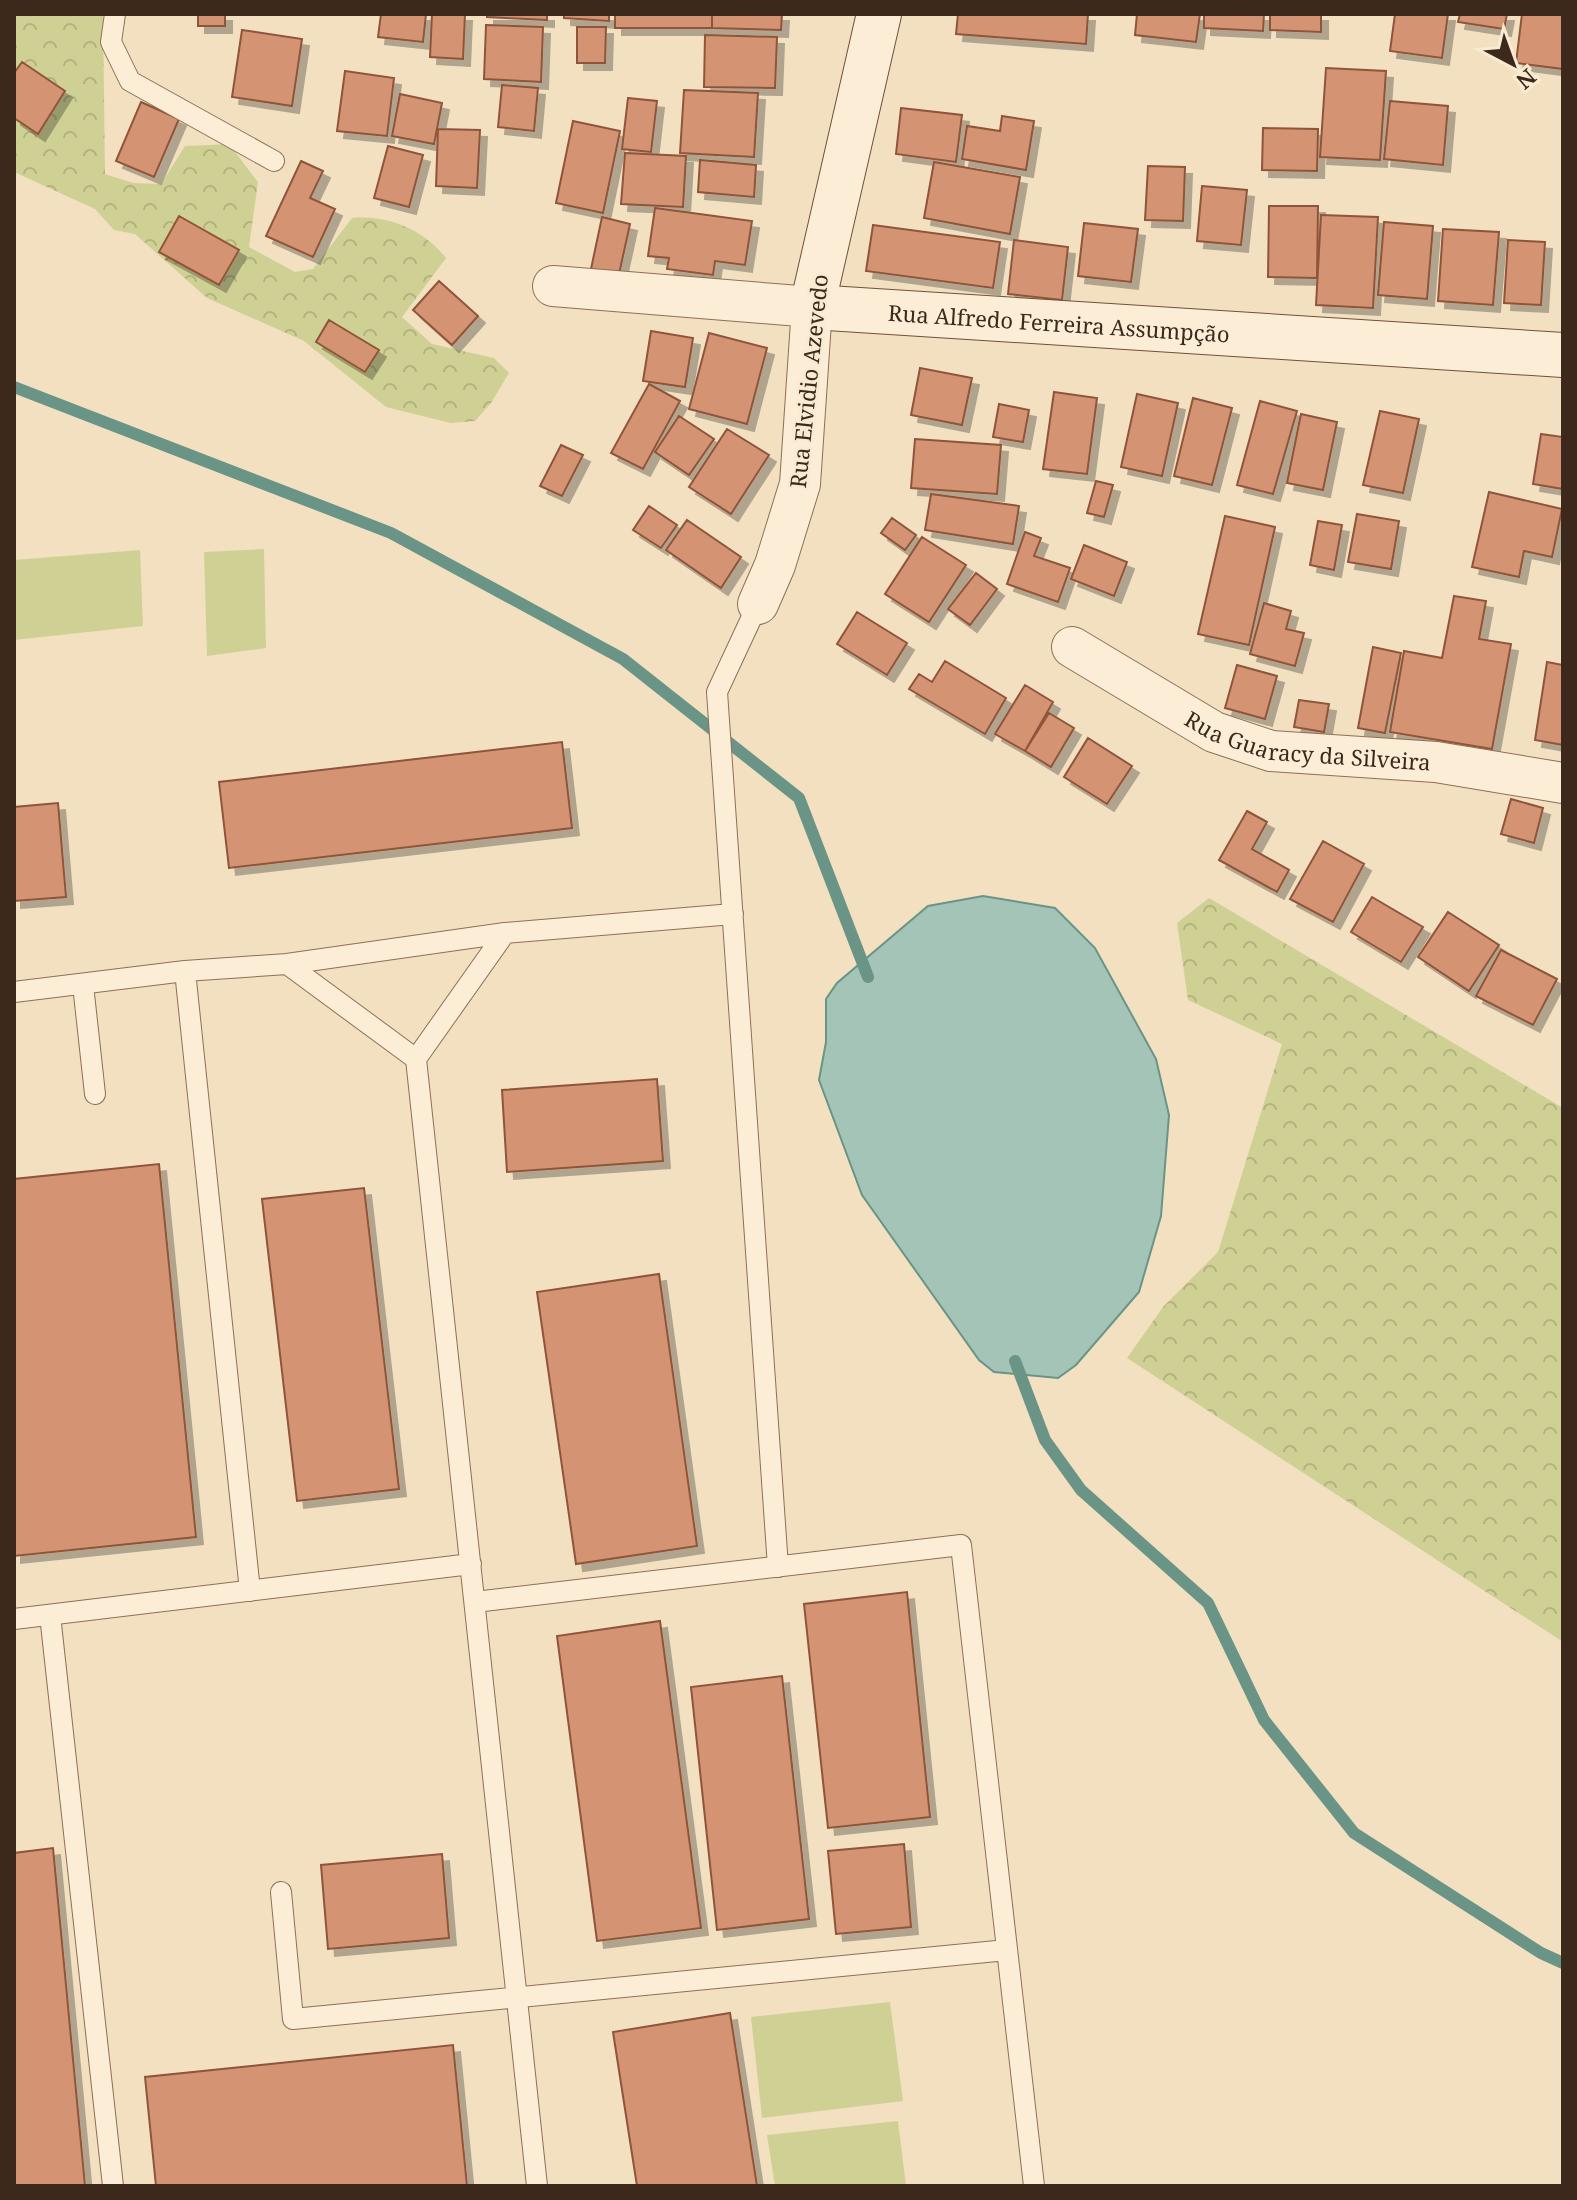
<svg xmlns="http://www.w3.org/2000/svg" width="1577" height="2200" viewBox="0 0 1577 2200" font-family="'Noto Serif',serif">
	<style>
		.forest { fill: url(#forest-crowns) }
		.pitch { fill: #cfd194 }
		.water { fill: #a4c4b8; stroke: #6a9486; stroke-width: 2 }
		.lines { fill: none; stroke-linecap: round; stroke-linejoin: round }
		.stream { stroke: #6a9486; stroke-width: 12 }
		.building { fill: #d49473; stroke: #8f553a; stroke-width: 2; filter: url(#shadow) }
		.lane-casing { stroke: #8e6f57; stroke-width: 22 }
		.street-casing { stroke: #8e6f57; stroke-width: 42 }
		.secondary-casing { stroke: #70503a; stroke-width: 46 }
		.lane { stroke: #fcedd6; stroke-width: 20 }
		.street { stroke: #fcedd6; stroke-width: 40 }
		.secondary { stroke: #fcedd6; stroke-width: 44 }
		.labels { text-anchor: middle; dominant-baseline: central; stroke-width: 6; stroke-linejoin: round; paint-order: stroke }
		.street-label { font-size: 22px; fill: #3c291c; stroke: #f9ead2 }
	</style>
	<defs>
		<pattern id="forest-crowns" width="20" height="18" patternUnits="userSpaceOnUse" patternTransform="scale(2)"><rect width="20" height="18" fill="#cfd194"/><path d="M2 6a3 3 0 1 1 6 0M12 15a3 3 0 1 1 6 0" fill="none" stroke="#b3b37f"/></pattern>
		<filter id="shadow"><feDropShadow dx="7" dy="7" stdDeviation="0" flood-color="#0004"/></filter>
	</defs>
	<rect width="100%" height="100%" fill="#f2e0c1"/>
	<path class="forest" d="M 14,14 L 103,14 L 105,174 L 133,183 L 161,184 L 185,146 L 229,144 L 258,182 L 249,247 L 295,272 L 313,269 L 352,218 C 388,215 423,229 446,258 L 402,317 L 432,344 L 494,358 L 509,373 L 491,403 L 475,421 L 451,423 L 386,407 L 304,341 L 207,298 L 135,234 L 114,230 L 95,209 L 14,172 Z
		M 1209,898 L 1563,1108 L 1563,1642 L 1127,1358 L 1163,1307 L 1218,1252 L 1282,1044 L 1188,1000 L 1177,923 Z"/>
	<path class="pitch" d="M 264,549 L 266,648 L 207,656 L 204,552 Z
		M 140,550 L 143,626 L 14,640 L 14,560 Z
		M 890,2002 L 903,2101 L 762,2118 L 751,2017 Z
		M 898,2121 L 906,2186 L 775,2186 L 767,2135 Z"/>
	<path class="water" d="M 983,896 L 1055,908 L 1095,948 L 1156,1059 L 1169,1115 L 1161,1216 L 1139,1292 L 1076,1365 L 1058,1378 L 994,1372 L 979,1360 L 862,1195 L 819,1080 L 826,1042 L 826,999 L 837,983 L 928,906 Z"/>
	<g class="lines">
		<path class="stream" d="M 14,387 L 391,533 L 623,659 L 799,798 L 868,977
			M 1015,1361 L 1045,1440 L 1081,1490 L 1208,1603 L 1264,1720 L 1354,1833 L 1541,1953 L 1563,1963"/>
	</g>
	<path class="building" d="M 198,14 L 225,14 L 225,26 L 198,26 Z
		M 381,14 L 426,14 L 423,42 L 378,37 Z
		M 432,14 L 465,14 L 463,59 L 430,57 Z
		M 487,14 L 547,14 L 547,20 L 487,17 Z
		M 564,14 L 609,14 L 609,21 L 564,18 Z
		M 615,14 L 712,14 L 712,28 L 615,28 Z
		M 712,14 L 782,14 L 781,30 L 712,28 Z
		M 958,14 L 1088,14 L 1086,44 L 956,34 Z
		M 1137,14 L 1200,14 L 1196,42 L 1135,35 Z
		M 1204,14 L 1264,14 L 1263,31 L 1204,28 Z
		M 1270,14 L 1321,14 L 1321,32 L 1270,30 Z
		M 1395,14 L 1448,14 L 1442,58 L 1390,51 Z
		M 1460,14 L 1507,14 L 1504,29 L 1458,22 Z
		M 1522,14 L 1563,14 L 1563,69 L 1516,63 Z
		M 486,25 L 543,27 L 541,82 L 484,79 Z
		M 577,27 L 606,27 L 605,63 L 577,63 Z
		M 242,30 L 302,39 L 292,106 L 232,97 Z
		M 705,35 L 777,37 L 775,88 L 704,87 Z
		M 22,62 L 65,91 L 38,134 L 14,118 L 14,73 Z
		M 1326,68 L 1386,71 L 1380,160 L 1320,157 Z
		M 345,71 L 394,78 L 387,136 L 337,131 Z
		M 502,85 L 538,88 L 534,131 L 498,127 Z
		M 684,90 L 758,93 L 754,157 L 680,153 Z
		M 400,94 L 442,103 L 434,144 L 392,136 Z
		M 628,98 L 657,101 L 651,152 L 622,149 Z
		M 1390,101 L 1448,106 L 1443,165 L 1384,159 Z
		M 141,102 L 179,119 L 154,177 L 116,161 Z
		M 901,108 L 962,115 L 956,162 L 896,154 Z
		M 1002,116 L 1034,121 L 1026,170 L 962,159 L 967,126 L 1000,131 Z
		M 573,121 L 620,131 L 603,213 L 556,203 Z
		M 1263,128 L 1318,129 L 1317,171 L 1262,170 Z
		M 438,129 L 480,130 L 477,188 L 436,186 Z
		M 388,146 L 423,155 L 409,207 L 374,198 Z
		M 625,153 L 686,156 L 683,207 L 621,204 Z
		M 700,160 L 756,165 L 754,197 L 698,192 Z
		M 301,161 L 323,171 L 310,198 L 335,209 L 313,257 L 266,236 Z
		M 934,162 L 1020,177 L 1010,234 L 924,218 Z
		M 1148,166 L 1185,167 L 1183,221 L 1145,220 Z
		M 1202,186 L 1247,190 L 1241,245 L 1197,241 Z
		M 1269,206 L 1318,206 L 1317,278 L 1268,277 Z
		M 655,208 L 752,221 L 745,265 L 715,261 L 713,275 L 667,269 L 669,258 L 648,256 Z
		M 1321,215 L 1378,217 L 1373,308 L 1316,305 Z
		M 179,216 L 239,250 L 219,285 L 159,252 Z
		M 602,217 L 630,224 L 619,274 L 591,269 Z
		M 1384,222 L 1433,226 L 1427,299 L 1378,295 Z
		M 1084,223 L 1138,229 L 1131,282 L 1078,276 Z
		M 873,225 L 1000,242 L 993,288 L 866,271 Z
		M 1443,229 L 1499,232 L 1493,305 L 1438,301 Z
		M 1014,240 L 1068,247 L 1062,300 L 1008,294 Z
		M 1508,240 L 1545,242 L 1541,305 L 1504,303 Z
		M 439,281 L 478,316 L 452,345 L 413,310 Z
		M 329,320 L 379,350 L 365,372 L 316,342 Z
		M 651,331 L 693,338 L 685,387 L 643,381 Z
		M 709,333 L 767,348 L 747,424 L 689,409 Z
		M 920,368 L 972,378 L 962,425 L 911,415 Z
		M 649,384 L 680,401 L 643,469 L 611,453 Z
		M 1054,392 L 1097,398 L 1087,474 L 1043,469 Z
		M 1137,394 L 1178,403 L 1162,476 L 1121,467 Z
		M 1193,398 L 1232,408 L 1212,485 L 1174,476 Z
		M 1260,401 L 1297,411 L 1273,494 L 1237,485 Z
		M 999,404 L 1029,410 L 1023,442 L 993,437 Z
		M 1380,411 L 1419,419 L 1403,493 L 1363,485 Z
		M 1301,414 L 1337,422 L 1323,490 L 1287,483 Z
		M 679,416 L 714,439 L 689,475 L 655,452 Z
		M 727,429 L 769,455 L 731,514 L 689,487 Z
		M 1541,434 L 1563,437 L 1563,489 L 1533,484 Z
		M 915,439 L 1001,445 L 997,494 L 911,488 Z
		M 561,445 L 583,455 L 562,496 L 540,486 Z
		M 1096,481 L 1113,485 L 1104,517 L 1087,513 Z
		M 1489,492 L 1562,509 L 1552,557 L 1524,551 L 1519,577 L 1472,567 Z
		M 931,494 L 1019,506 L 1013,544 L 925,530 Z
		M 649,506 L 677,525 L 661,548 L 633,530 Z
		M 1357,514 L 1399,521 L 1391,569 L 1348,562 Z
		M 1225,516 L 1275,527 L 1249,645 L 1198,634 Z
		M 892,518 L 916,535 L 905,550 L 881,533 Z
		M 687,520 L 741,557 L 721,588 L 666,550 Z
		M 1318,521 L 1342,525 L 1334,570 L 1310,565 Z
		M 1025,532 L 1041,538 L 1034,556 L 1070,568 L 1058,602 L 1007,584 Z
		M 922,537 L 966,565 L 929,622 L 885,594 Z
		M 1084,545 L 1127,562 L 1114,596 L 1071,579 Z
		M 976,573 L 997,589 L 970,625 L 948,609 Z
		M 1454,596 L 1486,601 L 1479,639 L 1511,644 L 1492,749 L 1390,732 L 1404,651 L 1442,658 Z
		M 1264,603 L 1291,611 L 1286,629 L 1304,633 L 1295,666 L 1250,654 Z
		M 857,612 L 907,643 L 887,675 L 837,644 Z
		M 1373,647 L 1401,653 L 1385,733 L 1358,728 Z
		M 945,661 L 1006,698 L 985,734 L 909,689 L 919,674 L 932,682 Z
		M 1547,662 L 1563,665 L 1563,745 L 1535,740 Z
		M 1237,665 L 1277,676 L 1265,719 L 1225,708 Z
		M 1025,685 L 1053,702 L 1025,751 L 995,734 Z
		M 1299,700 L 1329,704 L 1324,732 L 1294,727 Z
		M 1049,713 L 1074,728 L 1051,767 L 1025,751 Z
		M 1088,738 L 1132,766 L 1107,804 L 1064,777 Z
		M 562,742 L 572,828 L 229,868 L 219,782 Z
		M 1511,799 L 1543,808 L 1534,843 L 1501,834 Z
		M 58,803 L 66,897 L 14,901 L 14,807 Z
		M 1247,811 L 1267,822 L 1252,849 L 1289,870 L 1277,892 L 1219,860 Z
		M 1323,841 L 1364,864 L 1333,922 L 1290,899 Z
		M 1372,897 L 1423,927 L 1401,962 L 1351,932 Z
		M 1448,912 L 1499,945 L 1469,991 L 1418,957 Z
		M 1501,950 L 1557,979 L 1533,1025 L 1476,996 Z
		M 657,1079 L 663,1161 L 507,1172 L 502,1090 Z
		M 159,1164 L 196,1537 L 14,1556 L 14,1179 Z
		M 364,1188 L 399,1489 L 297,1501 L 262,1199 Z
		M 659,1274 L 697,1546 L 576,1564 L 537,1292 Z
		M 907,1592 L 930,1817 L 828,1828 L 804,1604 Z
		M 660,1621 L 701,1928 L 597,1941 L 557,1636 Z
		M 782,1676 L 809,1919 L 717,1930 L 691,1687 Z
		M 904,1844 L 911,1927 L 836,1934 L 828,1851 Z
		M 53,1848 L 85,2186 L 14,2186 L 14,1853 Z
		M 442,1854 L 449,1938 L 328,1949 L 321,1865 Z
		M 730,2013 L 757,2186 L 637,2186 L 613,2032 Z
		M 453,2045 L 467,2186 L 156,2186 L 145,2077 Z"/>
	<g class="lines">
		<g class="lane-casing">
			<path id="lane" d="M 115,14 L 111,42 L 130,81 L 274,161
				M 758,604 L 717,692 L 778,1567
				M 505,933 L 416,1059 L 537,2186
				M 287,964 L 416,1059
				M 185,971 L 250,1591
				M 83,985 L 95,1094
				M 14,992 L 185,971 L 287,964 L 505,933 L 733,914
				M 475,1602 L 961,1545 L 1034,2186
				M 50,1615 L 113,2186
				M 14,1619 L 471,1564
				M 281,1892 L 293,2019 L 1007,1950"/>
		</g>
		<g class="street-casing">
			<g id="street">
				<path d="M 553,286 L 812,307 L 800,484 L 775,565 L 758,604"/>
				<path id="s1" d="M 1072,647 L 1214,732 L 1271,751 L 1436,762 L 1563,783"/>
			</g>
		</g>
		<g class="secondary-casing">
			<g id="secondary">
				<path id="s2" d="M 879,14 L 812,307 L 1563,355"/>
			</g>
		</g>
		<use href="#lane" class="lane"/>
		<use href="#street" class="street"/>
		<use href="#secondary" class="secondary"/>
	</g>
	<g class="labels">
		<g class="street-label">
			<text stroke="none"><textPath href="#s2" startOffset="548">Rua Alfredo Ferreira Assumpção</textPath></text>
			<text transform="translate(808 381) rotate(-84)">Rua Elvidio Azevedo</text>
			<text stroke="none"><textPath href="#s1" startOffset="260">Rua Guaracy da Silveira</textPath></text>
		</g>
	</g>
	<rect width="1577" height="2200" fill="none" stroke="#3c291c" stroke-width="32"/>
	<g transform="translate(1513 64) rotate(139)" stroke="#f9ead2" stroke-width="6" paint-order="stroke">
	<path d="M0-6L14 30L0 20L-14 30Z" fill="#3c291c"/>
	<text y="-12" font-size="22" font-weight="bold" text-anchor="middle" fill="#3c291c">N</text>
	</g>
</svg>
